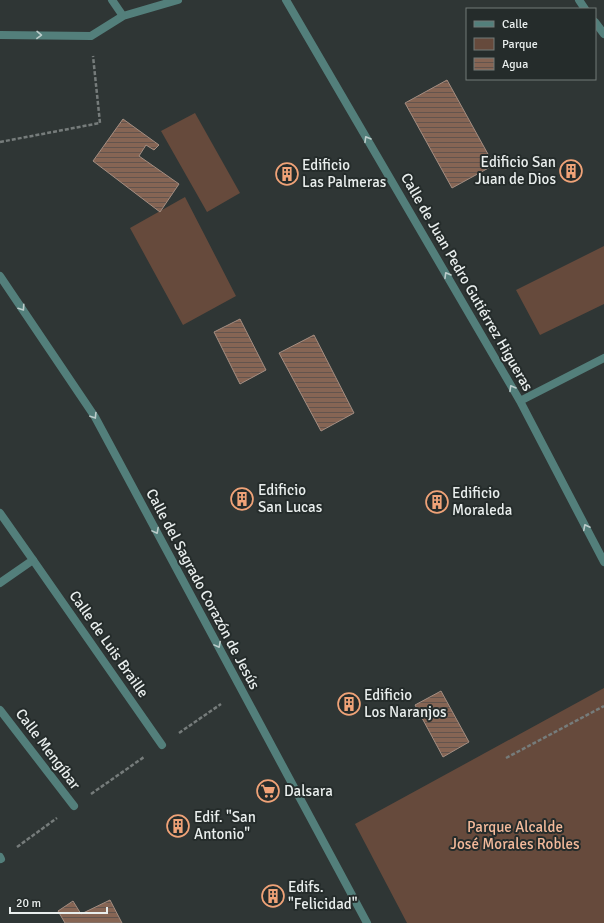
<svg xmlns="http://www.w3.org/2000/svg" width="604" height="923" viewBox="0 0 604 923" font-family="Signika,sans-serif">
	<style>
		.park { fill: #664a3c }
		.water { fill: url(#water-rules); stroke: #a48e82 }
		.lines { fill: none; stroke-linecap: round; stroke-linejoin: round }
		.path { stroke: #767c7b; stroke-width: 2.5; stroke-dasharray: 4 2; stroke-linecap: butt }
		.pedestrian { stroke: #537f7b; stroke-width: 8 }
		.minor { stroke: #537f7b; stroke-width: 8 }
		.oneway { stroke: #bccdcb }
		.labels { text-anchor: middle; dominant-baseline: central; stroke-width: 4; stroke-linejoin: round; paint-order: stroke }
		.poi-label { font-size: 15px; fill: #e9eeed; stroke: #252c2b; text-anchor: start }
		.street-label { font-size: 15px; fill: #e9eeed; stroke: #252c2b }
		.park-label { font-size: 15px; fill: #f4ba9b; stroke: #252c2b }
	</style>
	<defs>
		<pattern id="water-rules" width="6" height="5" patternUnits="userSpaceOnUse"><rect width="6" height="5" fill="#866554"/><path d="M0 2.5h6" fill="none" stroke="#63544d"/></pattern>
	</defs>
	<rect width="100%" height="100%" fill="#2f3635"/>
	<path class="park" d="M 195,113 L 240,193 L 207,212 L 161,131 Z
		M 185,197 L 236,296 L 183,325 L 130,228 Z
		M 604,246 L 604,304 L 540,335 L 516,290 Z
		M 604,688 L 604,923 L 407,923 L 355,824 Z"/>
	<path class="water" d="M 447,80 L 494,165 L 452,188 L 405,103 Z
		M 123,119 L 159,145 L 154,150 L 146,145 L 139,156 L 179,184 L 160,212 L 93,161 Z
		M 240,319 L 266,370 L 240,384 L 214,332 Z
		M 314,335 L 354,413 L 321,431 L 279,353 Z
		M 441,691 L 469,742 L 443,757 L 415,705 Z
		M 110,900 L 122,923 L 65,923 L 58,911 L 73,901 L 81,914 Z"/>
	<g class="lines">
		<path class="path" d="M 0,142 L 100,123 L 93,56
			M 179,733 L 221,704
			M 506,758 L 604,706
			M 91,794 L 144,757
			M 17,847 L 57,818"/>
		<path class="pedestrian" d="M 33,560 L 162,745
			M 0,710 L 74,806
			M 0,857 L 1,859"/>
		<path class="minor" d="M 112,0 L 123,16
			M 286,0 L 520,401 L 604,562
			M 579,0 L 585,9
			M 595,22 L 604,34
			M 0,35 L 91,36 L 123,16 L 178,0
			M 0,276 L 95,417 L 367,923
			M 520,401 L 604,358
			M 0,513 L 33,560 L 0,583"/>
	</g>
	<defs><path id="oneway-chevron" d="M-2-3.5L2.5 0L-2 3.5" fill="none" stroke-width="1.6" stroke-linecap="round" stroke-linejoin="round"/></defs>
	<g class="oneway">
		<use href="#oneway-chevron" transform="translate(39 35) rotate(1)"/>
		<use href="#oneway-chevron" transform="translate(367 139) rotate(-120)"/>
		<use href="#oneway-chevron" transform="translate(447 275) rotate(-120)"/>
		<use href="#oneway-chevron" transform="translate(22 308) rotate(56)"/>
		<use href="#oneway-chevron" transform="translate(512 388) rotate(-120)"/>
		<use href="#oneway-chevron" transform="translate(94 416) rotate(58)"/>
		<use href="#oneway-chevron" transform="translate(586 527) rotate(-117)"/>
		<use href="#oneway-chevron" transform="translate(156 531) rotate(62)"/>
		<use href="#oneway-chevron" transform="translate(218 645) rotate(62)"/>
	</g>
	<defs>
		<g id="building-ring" transform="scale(1.15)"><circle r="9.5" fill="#252c2b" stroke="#f0a378" stroke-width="1.5"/><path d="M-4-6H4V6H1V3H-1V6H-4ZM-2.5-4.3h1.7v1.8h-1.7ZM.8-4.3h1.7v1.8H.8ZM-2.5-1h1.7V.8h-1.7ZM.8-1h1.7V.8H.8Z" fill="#f0a378"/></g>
		<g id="supermarket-ring" transform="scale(1.15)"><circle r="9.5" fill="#252c2b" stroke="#f0a378" stroke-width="1.5"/><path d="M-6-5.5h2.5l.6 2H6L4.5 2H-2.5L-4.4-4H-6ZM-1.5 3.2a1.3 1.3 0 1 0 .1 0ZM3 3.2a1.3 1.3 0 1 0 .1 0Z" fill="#f0a378"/></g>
	</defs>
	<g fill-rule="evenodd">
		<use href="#building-ring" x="571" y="171"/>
		<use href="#building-ring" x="287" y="174"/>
		<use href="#building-ring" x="242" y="499"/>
		<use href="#building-ring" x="437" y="502"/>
		<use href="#building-ring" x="349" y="704"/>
		<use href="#supermarket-ring" x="268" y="791"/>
		<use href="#building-ring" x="178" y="826"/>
		<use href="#building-ring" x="273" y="896"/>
	</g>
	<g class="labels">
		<g class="poi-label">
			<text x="556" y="162" text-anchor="end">Edificio San<tspan x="556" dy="17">Juan de Dios</tspan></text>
			<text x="302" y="165">Edificio<tspan x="302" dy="17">Las Palmeras</tspan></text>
			<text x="258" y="490">Edificio<tspan x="258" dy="17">San Lucas</tspan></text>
			<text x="452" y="493">Edificio<tspan x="452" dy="17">Moraleda</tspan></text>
			<text x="364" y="695">Edificio<tspan x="364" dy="17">Los Naranjos</tspan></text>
			<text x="284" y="791">Dalsara</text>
			<text x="194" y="817">Edif. "San<tspan x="194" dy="17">Antonio"</tspan></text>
			<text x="288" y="887">Edifs.<tspan x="288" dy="17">"Felicidad"</tspan></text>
		</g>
		<g class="street-label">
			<text transform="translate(467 282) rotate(60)">Calle de Juan Pedro Gutiérrez Higueras</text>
			<text transform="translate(203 589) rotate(62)">Calle del Sagrado Corazón de Jesús</text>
			<text transform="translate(109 644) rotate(55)">Calle de Luis Braille</text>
			<text transform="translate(48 749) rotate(53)">Calle Mengíbar</text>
		</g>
		<g class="park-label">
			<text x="515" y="827">Parque Alcalde<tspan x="515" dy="17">José Morales Robles</tspan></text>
		</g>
	</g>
	<rect x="466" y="8" width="130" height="72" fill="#252c2b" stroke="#737a79"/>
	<rect x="474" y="21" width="20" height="6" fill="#537f7b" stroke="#737a79"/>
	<text x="502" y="28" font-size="12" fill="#e9eeed">Calle</text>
	<rect x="474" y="38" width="20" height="12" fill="#664a3c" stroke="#737a79"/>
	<text x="502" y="48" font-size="12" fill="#e9eeed">Parque</text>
	<rect x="474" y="58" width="20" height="12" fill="url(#water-rules)" stroke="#737a79"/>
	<text x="502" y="68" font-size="12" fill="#e9eeed">Agua</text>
	<path d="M10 907v6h97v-6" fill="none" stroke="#e9eeed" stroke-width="2"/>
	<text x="16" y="907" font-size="12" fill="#e9eeed" stroke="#252c2b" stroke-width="3" paint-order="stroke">20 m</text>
</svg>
